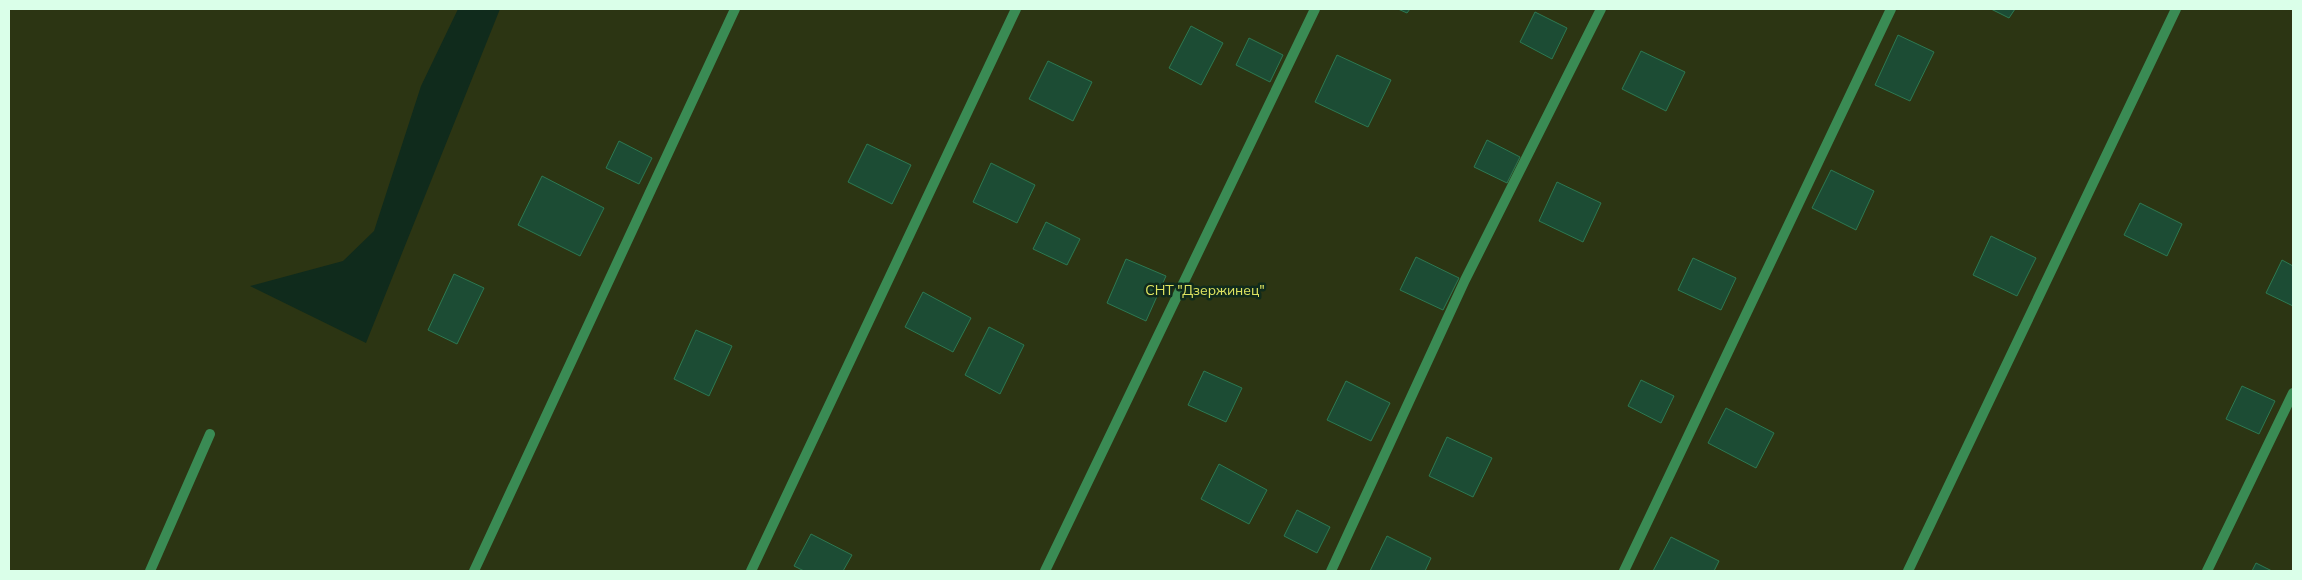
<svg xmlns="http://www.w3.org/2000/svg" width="2302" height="580" viewBox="0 0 2302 580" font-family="'Nunito Sans',sans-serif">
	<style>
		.green { fill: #2c3513 }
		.building { fill: #1c4c34; stroke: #2d7952 }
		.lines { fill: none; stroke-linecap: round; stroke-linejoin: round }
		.lane { stroke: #3a8b54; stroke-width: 10 }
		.street { stroke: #3a8b54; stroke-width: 10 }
		.labels { text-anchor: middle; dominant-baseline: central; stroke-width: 5; stroke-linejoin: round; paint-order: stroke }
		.park-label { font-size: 14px; fill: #dfe461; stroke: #102b1c }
	</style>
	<rect width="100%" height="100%" fill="#102b1c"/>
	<path class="green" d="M 9,9 L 458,9 L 421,86 L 374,231 L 343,261 L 250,286 L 366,343 L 500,9 L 2293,9 L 2293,571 L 9,571 Z"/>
	<path class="building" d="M 1398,9 L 1410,9 L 1407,13 Z
		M 1991,9 L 2015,9 L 2009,18 Z
		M 1535,12 L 1567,28 L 1552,59 L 1520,42 Z
		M 1191,26 L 1223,43 L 1201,85 L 1169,68 Z
		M 1898,35 L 1934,52 L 1910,101 L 1875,85 Z
		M 1249,38 L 1283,55 L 1270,82 L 1236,65 Z
		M 1641,51 L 1685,72 L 1666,111 L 1622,89 Z
		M 1337,55 L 1391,80 L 1368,127 L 1315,102 Z
		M 1048,61 L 1092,82 L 1073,121 L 1029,99 Z
		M 1487,140 L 1520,157 L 1507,183 L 1474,167 Z
		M 619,141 L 652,158 L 639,184 L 606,168 Z
		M 867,144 L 911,165 L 892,204 L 848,182 Z
		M 991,163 L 1035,185 L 1017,223 L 973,202 Z
		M 1831,170 L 1874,191 L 1856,230 L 1812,208 Z
		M 542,176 L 604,208 L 580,256 L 518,225 Z
		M 1557,182 L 1601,203 L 1583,242 L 1539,221 Z
		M 2140,203 L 2182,224 L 2167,256 L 2124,235 Z
		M 1046,222 L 1080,239 L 1067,265 L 1033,249 Z
		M 1991,236 L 2036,258 L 2017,296 L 1973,275 Z
		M 1416,257 L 1459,278 L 1443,310 L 1400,290 Z
		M 1693,258 L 1736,278 L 1721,310 L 1678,290 Z
		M 1126,259 L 1166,276 L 1146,321 L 1107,303 Z
		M 2282,260 L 2293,266 L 2293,306 L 2266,293 Z
		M 454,274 L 484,288 L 457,344 L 428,330 Z
		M 923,292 L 971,318 L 953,352 L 905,327 Z
		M 989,327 L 1024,345 L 1000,394 L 965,375 Z
		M 696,330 L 732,346 L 709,396 L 674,379 Z
		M 1204,371 L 1242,388 L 1226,422 L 1188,405 Z
		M 1641,380 L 1674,396 L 1661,423 L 1628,406 Z
		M 1346,381 L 1390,403 L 1371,441 L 1327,420 Z
		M 2242,386 L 2275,401 L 2259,434 L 2226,419 Z
		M 1726,408 L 1774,433 L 1756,468 L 1708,443 Z
		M 1447,437 L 1492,458 L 1473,497 L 1429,476 Z
		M 1219,464 L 1267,490 L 1249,524 L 1201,499 Z
		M 1297,510 L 1330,527 L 1317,553 L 1284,536 Z
		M 811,534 L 852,555 L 843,571 L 804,571 L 794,566 Z
		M 1387,536 L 1431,558 L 1425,571 L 1370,571 Z
		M 1671,537 L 1719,561 L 1714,571 L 1653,571 Z
		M 2256,563 L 2272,571 L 2252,571 Z"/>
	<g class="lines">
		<path class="lane" d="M 150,571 L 210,434
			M 751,571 L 1016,9
			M 1045,571 L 1315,9
			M 1331,571 L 1465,280 L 1601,9
			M 1624,571 L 1891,9
			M 1908,571 L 2176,9
			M 2207,571 L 2293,393"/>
		<path class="street" d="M 474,571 L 735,9"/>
	</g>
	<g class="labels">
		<g class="park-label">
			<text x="1205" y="290">СНТ "Дзержинец"</text>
		</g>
	</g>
	<rect width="2302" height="580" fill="none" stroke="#daffe9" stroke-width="20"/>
</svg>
